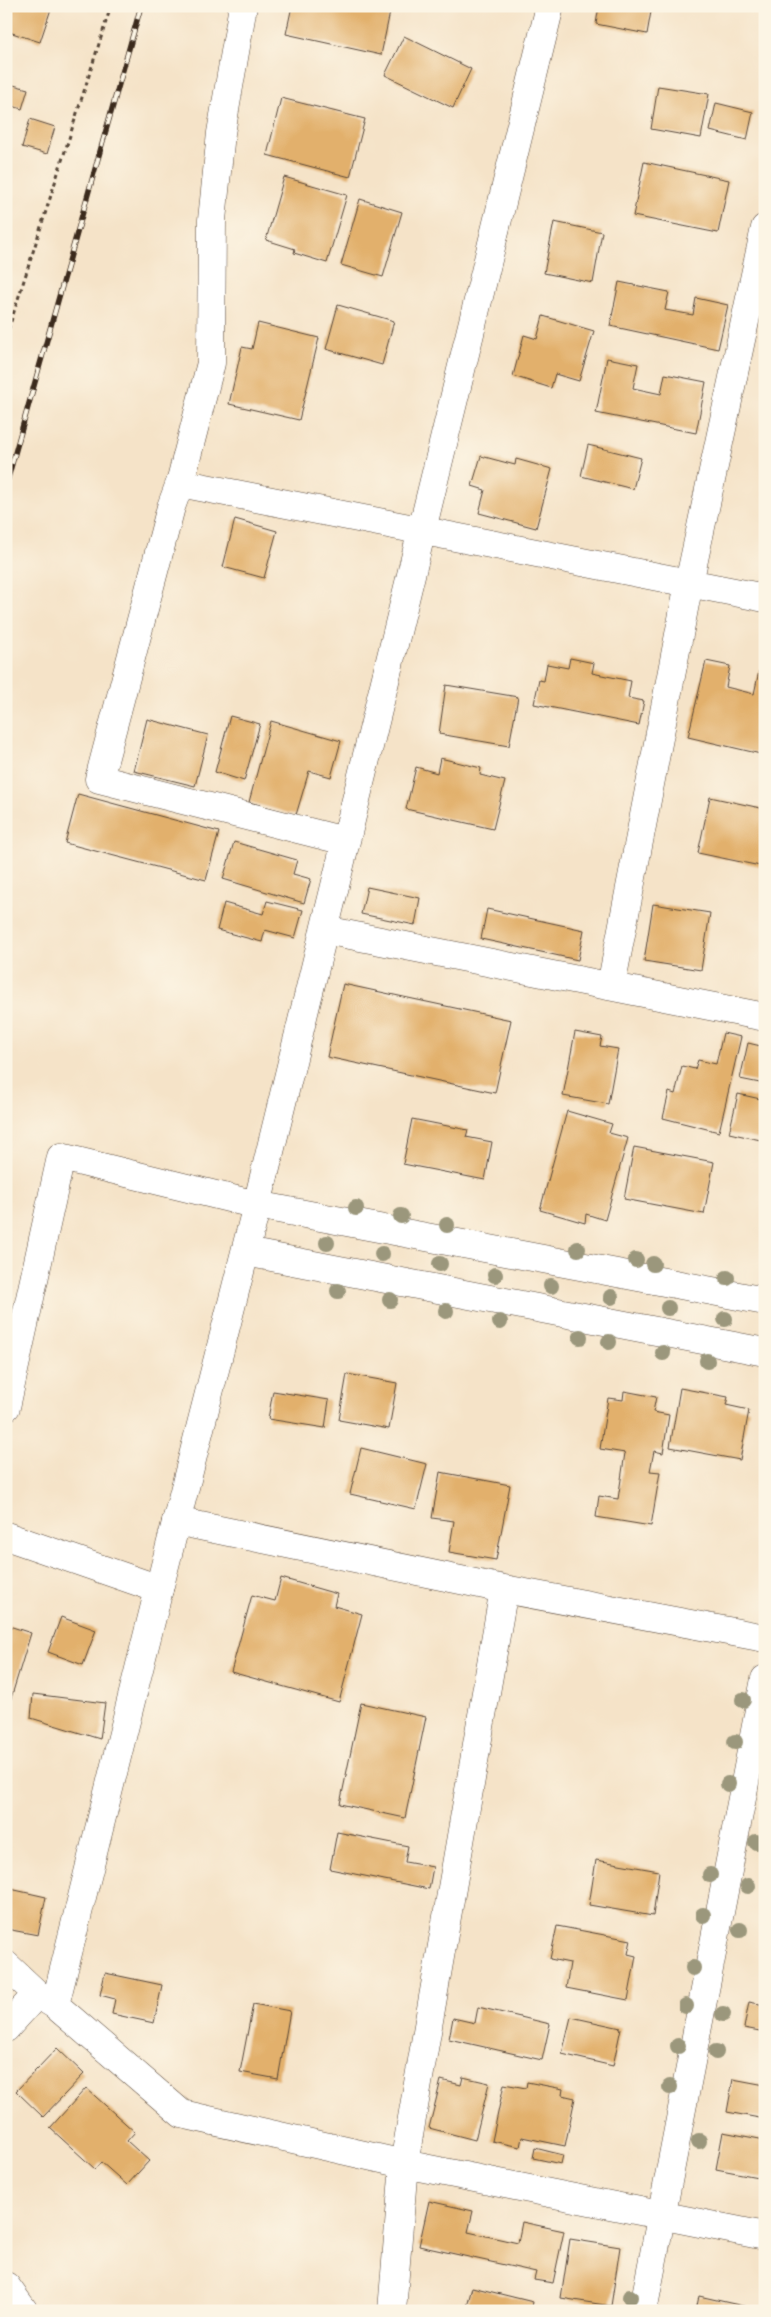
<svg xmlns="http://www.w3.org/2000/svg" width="771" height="2317" viewBox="0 0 771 2317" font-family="Dekko,sans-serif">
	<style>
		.building { fill: #e2b06c }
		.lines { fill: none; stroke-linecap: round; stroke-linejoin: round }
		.minor-casing { stroke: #574638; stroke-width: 29 }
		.tertiary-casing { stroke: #574638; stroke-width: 29 }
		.path { stroke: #574638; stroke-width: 3; stroke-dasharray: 4 4; stroke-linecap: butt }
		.minor { stroke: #fff; stroke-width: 28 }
		.tertiary { stroke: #fff; stroke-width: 28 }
		.rail-casing { stroke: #3b2a1e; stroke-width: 5.5 }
		.rail { stroke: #fcf5e5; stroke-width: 4; stroke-dasharray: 11; stroke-linecap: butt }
		.tree { fill: #9b977c }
	</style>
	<rect width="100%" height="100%" fill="#fcf5e5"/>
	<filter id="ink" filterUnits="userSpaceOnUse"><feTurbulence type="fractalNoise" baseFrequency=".02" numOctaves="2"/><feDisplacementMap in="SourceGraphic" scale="10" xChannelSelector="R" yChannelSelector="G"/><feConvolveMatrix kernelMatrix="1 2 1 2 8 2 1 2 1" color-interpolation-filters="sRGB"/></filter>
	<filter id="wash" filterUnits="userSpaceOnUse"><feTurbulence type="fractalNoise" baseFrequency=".0096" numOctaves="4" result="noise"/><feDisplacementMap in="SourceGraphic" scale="20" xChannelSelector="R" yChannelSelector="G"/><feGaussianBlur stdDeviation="1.12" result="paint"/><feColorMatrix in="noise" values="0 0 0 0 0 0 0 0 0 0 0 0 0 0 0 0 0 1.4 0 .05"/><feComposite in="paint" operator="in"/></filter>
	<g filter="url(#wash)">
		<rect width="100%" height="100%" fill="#f5e3c8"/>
		<g id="blocks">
			<path class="building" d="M 6,6 L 52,6 L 40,42 L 6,31 Z
				M 292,6 L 365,6 L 390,12 L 381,55 L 286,34 Z
				M 599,6 L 652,6 L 647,34 L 596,24 Z
				M 404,36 L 471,69 L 453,108 L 385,75 Z
				M 6,69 L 10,70 L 7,81 L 6,81 Z
				M 6,83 L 28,89 L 22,109 L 6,104 Z
				M 658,86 L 709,94 L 701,138 L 651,129 Z
				M 281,98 L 365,119 L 350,177 L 267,155 Z
				M 716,103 L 753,112 L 747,140 L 710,131 Z
				M 30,119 L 55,127 L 47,154 L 22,147 Z
				M 644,162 L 729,180 L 718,233 L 633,216 Z
				M 284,177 L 347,195 L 327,263 L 294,253 L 295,249 L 266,240 Z
				M 360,199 L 402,212 L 383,277 L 341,265 Z
				M 554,222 L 602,232 L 593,283 L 544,273 Z
				M 619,282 L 669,292 L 665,310 L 693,315 L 696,298 L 728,305 L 718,349 L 610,326 Z
				M 338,305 L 394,321 L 382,365 L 326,349 Z
				M 543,316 L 594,331 L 579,381 L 555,374 L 551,388 L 513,376 L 524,335 L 537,339 Z
				M 258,323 L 319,338 L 299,420 L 229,404 L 242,347 L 252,349 Z
				M 607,358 L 638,364 L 633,388 L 661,394 L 665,374 L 706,382 L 696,433 L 596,413 Z
				M 588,445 L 641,458 L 633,489 L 581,476 Z
				M 481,456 L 515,465 L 516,459 L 552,469 L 536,528 L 479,513 L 485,490 L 472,486 Z
				M 235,519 L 277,531 L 264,578 L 223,567 Z
				M 570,658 L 594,663 L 592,673 L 631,681 L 628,698 L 644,701 L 639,725 L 534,704 L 539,680 L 544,681 L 547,664 L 568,668 Z
				M 706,661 L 730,666 L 726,687 L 754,694 L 759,671 L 765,673 L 765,755 L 688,737 Z
				M 446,685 L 518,697 L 509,746 L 439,734 Z
				M 230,716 L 260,724 L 244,781 L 215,772 Z
				M 147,719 L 208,735 L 195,786 L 134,771 Z
				M 271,721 L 341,741 L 331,777 L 309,771 L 296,815 L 249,802 Z
				M 440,758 L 481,768 L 480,775 L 505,781 L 493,829 L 406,809 L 416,767 L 437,773 Z
				M 78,794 L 219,832 L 206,880 L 65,843 Z
				M 710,797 L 765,809 L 765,867 L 698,853 Z
				M 234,842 L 297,860 L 293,874 L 311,879 L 304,903 L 223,879 Z
				M 367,887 L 420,898 L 415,925 L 361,914 Z
				M 267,901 L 303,910 L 295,938 L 265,930 L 262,942 L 217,930 L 224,903 L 263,914 Z
				M 653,904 L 710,913 L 701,970 L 644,961 Z
				M 487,909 L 584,930 L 578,960 L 481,939 Z
				M 343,984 L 511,1020 L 495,1093 L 327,1057 Z
				M 575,1032 L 602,1037 L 600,1046 L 618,1049 L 608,1104 L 563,1096 Z
				M 723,1033 L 741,1037 L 719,1132 L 663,1118 L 669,1092 L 675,1094 L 682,1066 L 695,1069 L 698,1060 L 716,1064 Z
				M 748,1043 L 765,1047 L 765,1084 L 740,1079 Z
				M 738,1094 L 765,1100 L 765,1141 L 729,1133 Z
				M 567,1111 L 612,1124 L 609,1133 L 628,1138 L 605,1220 L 586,1214 L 585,1223 L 540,1210 Z
				M 412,1119 L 468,1130 L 466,1137 L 492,1142 L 485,1180 L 403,1164 Z
				M 634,1147 L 714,1162 L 704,1214 L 624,1199 Z
				M 347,1374 L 397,1383 L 389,1429 L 339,1420 Z
				M 680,1388 L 728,1397 L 726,1405 L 749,1410 L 740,1460 L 670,1447 Z
				M 273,1391 L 329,1400 L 325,1428 L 268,1419 Z
				M 624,1391 L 656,1397 L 653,1412 L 669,1415 L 663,1453 L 654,1451 L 650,1471 L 660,1472 L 651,1526 L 596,1517 L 599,1496 L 618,1499 L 625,1453 L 600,1449 L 608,1398 L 623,1400 Z
				M 361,1448 L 427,1464 L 416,1509 L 350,1494 Z
				M 440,1472 L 510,1485 L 496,1560 L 449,1552 L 454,1521 L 432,1518 Z
				M 281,1578 L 337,1594 L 334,1606 L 362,1614 L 339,1702 L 231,1672 L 252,1595 L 275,1601 Z
				M 61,1617 L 96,1630 L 83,1665 L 48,1652 Z
				M 6,1625 L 31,1633 L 8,1708 L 6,1708 Z
				M 33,1694 L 105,1703 L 100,1739 L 31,1718 Z
				M 361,1703 L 426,1717 L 405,1818 L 340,1804 Z
				M 337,1832 L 408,1846 L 405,1862 L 433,1867 L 429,1889 L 330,1869 Z
				M 596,1860 L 659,1871 L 653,1916 L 589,1905 Z
				M 6,1888 L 46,1897 L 38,1935 L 6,1929 Z
				M 557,1926 L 631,1940 L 628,1954 L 636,1956 L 628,2000 L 566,1988 L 570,1963 L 550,1959 Z
				M 105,1973 L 162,1985 L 154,2023 L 112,2014 L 115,1999 L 100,1995 Z
				M 749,2002 L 765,2005 L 765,2032 L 744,2028 Z
				M 253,2004 L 290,2011 L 278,2079 L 240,2072 Z
				M 478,2007 L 550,2024 L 542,2060 L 449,2039 L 453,2018 L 475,2023 Z
				M 571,2017 L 621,2028 L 613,2066 L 562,2054 Z
				M 57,2048 L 84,2074 L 43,2117 L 16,2091 Z
				M 463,2077 L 489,2083 L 475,2140 L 429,2128 L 441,2080 L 461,2085 Z
				M 733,2079 L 765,2085 L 765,2119 L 727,2112 Z
				M 527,2082 L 563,2089 L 562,2095 L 575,2098 L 565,2146 L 522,2137 L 520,2147 L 492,2141 L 504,2084 L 526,2088 Z
				M 86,2088 L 135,2132 L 127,2141 L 149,2161 L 127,2185 L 101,2162 L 95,2169 L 50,2128 Z
				M 723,2132 L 765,2140 L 763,2178 L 716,2169 Z
				M 535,2148 L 563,2155 L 561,2164 L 533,2158 Z
				M 429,2201 L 473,2211 L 468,2232 L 518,2243 L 522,2222 L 564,2231 L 553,2283 L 534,2280 L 536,2272 L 419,2246 Z
				M 570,2239 L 620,2247 L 611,2306 L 561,2298 Z
				M 472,2287 L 533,2302 L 531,2311 L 466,2311 Z
				M 699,2296 L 761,2310 L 761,2311 L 696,2311 Z"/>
		</g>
	</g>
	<g filter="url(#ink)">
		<use href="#blocks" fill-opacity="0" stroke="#574638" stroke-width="1"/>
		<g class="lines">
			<g class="minor-casing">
				<path id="minor" d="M 243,6 L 221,133 L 212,220 L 211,363 L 180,483 L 171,507 L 99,779 L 345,841
					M 180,483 L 765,598
					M 325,930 L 765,1017
					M 611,986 L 689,583 L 765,228
					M 6,1407 L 61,1157 L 257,1205 L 550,6
					M 176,1521 L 504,1589 L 765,1638
					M 6,1536 L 159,1589 L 55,2005
					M 6,1965 L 37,1994 L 55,2005 L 182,2114 L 404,2164 L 765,2236
					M 6,2028 L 37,1994
					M 6,2286 L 24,2311
					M 392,2311 L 404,2164 L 504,1589"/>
			</g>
			<g class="tertiary-casing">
				<path id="tertiary" d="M 246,1252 L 765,1352
					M 159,1589 L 257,1205 L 765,1301
					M 643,2311 L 765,1679"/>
			</g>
			<path class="path" d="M 6,337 L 111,6"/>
			<use href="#minor" class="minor"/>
			<use href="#tertiary" class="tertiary"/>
			<g class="rail-casing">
				<path id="rail" d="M 6,485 L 141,6"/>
			</g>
			<use href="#rail" class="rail"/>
		</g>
		<g class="tree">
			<circle cx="356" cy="1208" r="8"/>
			<circle cx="401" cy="1216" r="8"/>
			<circle cx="447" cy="1225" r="8"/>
			<circle cx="327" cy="1243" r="8"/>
			<circle cx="578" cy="1249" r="8"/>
			<circle cx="382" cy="1254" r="8"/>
			<circle cx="636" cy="1260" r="8"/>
			<circle cx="440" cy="1264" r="8"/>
			<circle cx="653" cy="1264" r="8"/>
			<circle cx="495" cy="1275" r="8"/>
			<circle cx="727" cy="1278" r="8"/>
			<circle cx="551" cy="1286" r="8"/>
			<circle cx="338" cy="1291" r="8"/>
			<circle cx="611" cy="1297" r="8"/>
			<circle cx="390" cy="1300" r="8"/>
			<circle cx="668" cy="1308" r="8"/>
			<circle cx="446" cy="1311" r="8"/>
			<circle cx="725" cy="1319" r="8"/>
			<circle cx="500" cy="1322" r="8"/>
			<circle cx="580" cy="1337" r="8"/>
			<circle cx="609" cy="1342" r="8"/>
			<circle cx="663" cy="1353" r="8"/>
			<circle cx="707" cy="1361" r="8"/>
			<circle cx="743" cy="1700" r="8"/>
			<circle cx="735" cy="1742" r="8"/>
			<circle cx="728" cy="1784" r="8"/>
			<circle cx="756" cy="1842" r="8"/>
			<circle cx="710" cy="1875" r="8"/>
			<circle cx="748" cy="1886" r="8"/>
			<circle cx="703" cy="1915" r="8"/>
			<circle cx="740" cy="1930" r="8"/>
			<circle cx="693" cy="1968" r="8"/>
			<circle cx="686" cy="2006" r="8"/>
			<circle cx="723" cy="2014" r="8"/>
			<circle cx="678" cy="2046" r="8"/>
			<circle cx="716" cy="2052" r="8"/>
			<circle cx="670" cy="2087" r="8"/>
			<circle cx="699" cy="2141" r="8"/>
			<circle cx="630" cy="2297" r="8"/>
		</g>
	</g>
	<rect width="771" height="2317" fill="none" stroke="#fcf5e5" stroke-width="25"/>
</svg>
